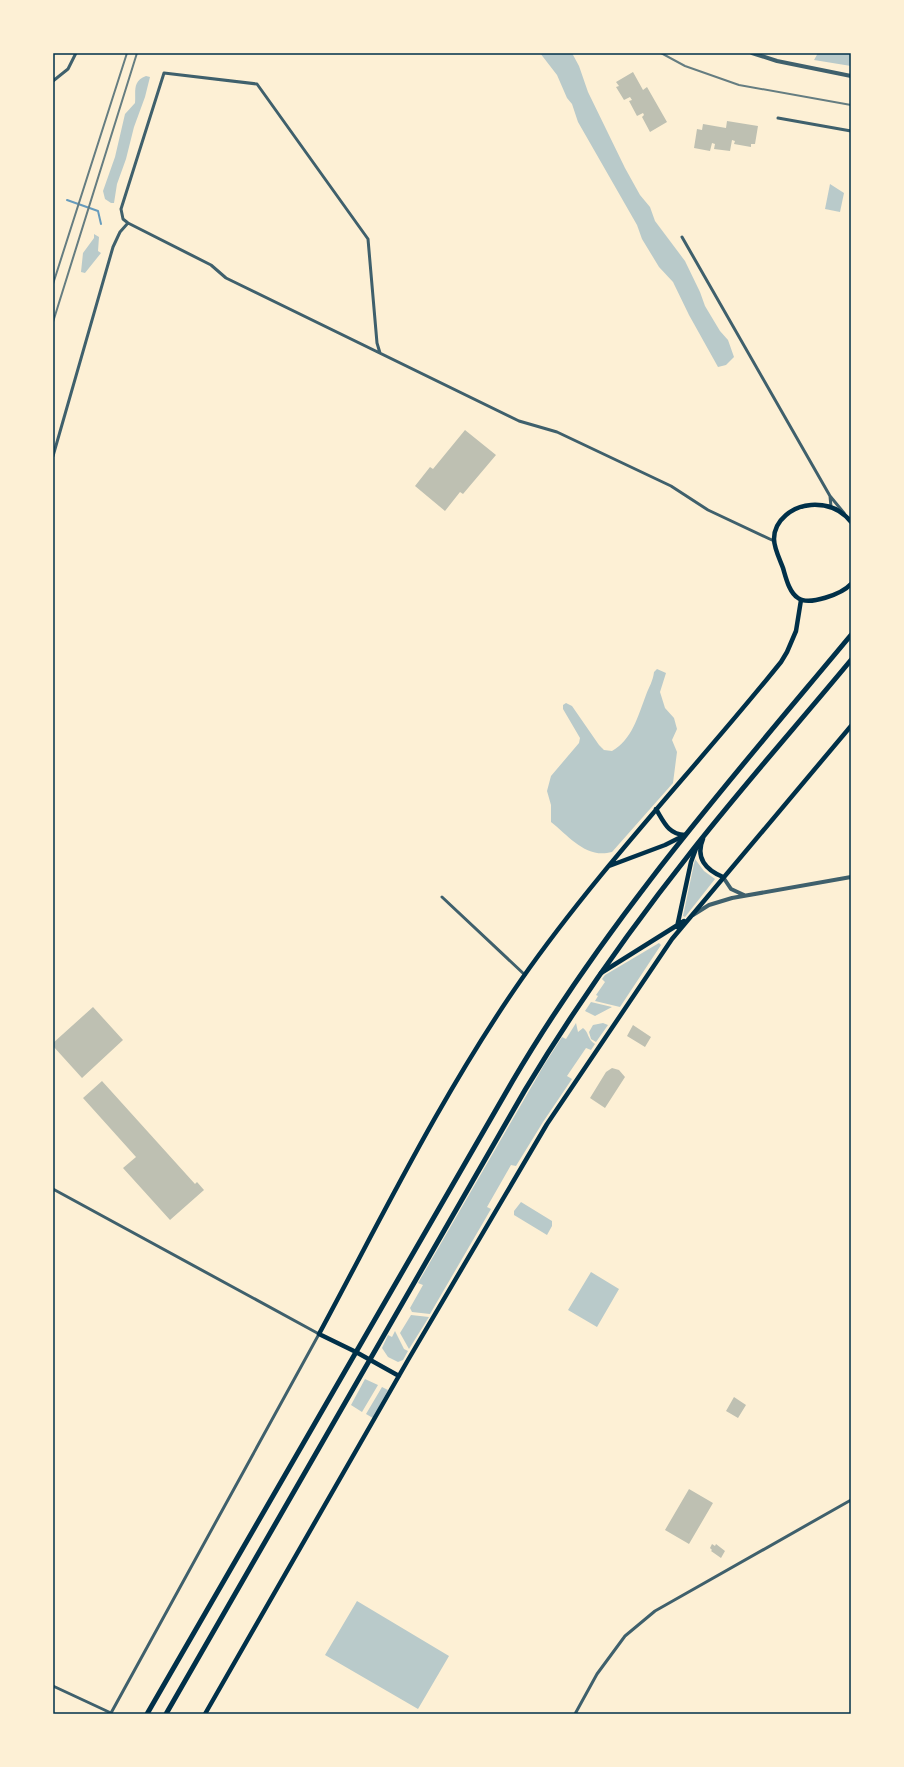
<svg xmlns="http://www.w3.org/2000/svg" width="904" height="1767" viewBox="0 0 904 1767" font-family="Overpass,sans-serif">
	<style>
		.green { fill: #b9caca }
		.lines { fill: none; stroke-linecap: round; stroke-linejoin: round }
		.stream { stroke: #669bbc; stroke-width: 2 }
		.building { fill: #bec0b2 }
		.minor { stroke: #3f606c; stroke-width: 3 }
		.tertiary { stroke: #3f606c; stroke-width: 4 }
		.secondary { stroke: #003049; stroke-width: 4.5 }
		.primary { stroke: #003049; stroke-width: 5 }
		.rail { stroke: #657d81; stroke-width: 2 }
		.neatline { fill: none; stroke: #003049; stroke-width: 1.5 }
	</style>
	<rect width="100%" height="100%" fill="#fdf0d5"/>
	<path class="green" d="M 540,53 L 572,53 L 579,66 L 588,92 L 625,168 L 640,195 L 650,207 L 655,221 L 685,261 L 700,292 L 705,306 L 720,331 L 728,340 L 734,357 L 726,365 L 718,367 L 689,315 L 673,282 L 659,267 L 642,239 L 637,225 L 578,122 L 572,104 L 567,98 L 557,75 Z
		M 818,53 L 851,53 L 851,66 L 814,60 Z
		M 146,76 L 150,77 L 145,97 L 134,127 L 126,159 L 117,184 L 114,203 L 111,203 L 105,199 L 103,191 L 115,157 L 125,114 L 135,103 C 136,92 132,81 146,76 Z
		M 830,184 L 844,193 L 840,212 L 825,209 Z
		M 94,234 L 99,237 L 98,251 L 101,253 L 85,273 L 81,272 L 83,253 L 94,238 Z
		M 657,669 L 666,673 L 660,692 L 665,708 L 674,718 L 677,729 L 672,740 L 677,752 L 673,783 L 612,852 C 586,859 570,837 551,822 L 551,805 L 547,791 L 551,776 L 579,743 L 580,738 L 563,709 L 563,705 L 566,703 L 572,706 L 599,745 L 604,750 L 612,751 C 632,740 638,716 646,695 C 649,687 653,681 654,672 Z
		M 695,859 L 704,871 L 715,879 L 685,917 L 683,916 Z
		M 659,943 L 661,945 L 620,1007 L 595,1001 L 598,996 L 596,995 L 605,982 L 602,979 L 605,975 Z
		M 591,1002 L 612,1007 L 595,1016 L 585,1011 Z
		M 576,1023 L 578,1032 L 583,1028 C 589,1032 587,1039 595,1044 L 591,1050 L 586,1048 L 567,1076 L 572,1079 L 543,1122 L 516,1166 L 511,1165 L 487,1207 L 491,1209 L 430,1314 L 412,1312 L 410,1308 L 423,1285 L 418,1283 L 544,1065 L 562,1037 L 566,1039 Z
		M 603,1023 L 608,1025 L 596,1042 L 591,1039 L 589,1032 L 593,1025 Z
		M 521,1202 L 552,1221 L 552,1226 L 547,1235 L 514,1215 L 514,1211 Z
		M 591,1272 L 619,1289 L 597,1327 L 568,1310 Z
		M 411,1315 L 429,1317 L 409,1349 L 400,1333 Z
		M 395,1331 L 404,1349 L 408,1351 L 403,1360 L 398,1362 L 388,1357 L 382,1348 L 388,1335 L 392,1337 Z
		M 365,1379 L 378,1385 L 362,1412 L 351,1405 Z
		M 382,1387 L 388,1390 L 373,1418 L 366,1414 Z
		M 357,1601 L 449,1656 L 418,1709 L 325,1655 Z"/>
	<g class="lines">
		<path class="stream" d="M 67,200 L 98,211 L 101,224"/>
	</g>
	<path class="building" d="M 633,72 L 643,90 L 647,87 L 667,122 L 650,132 L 642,117 L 644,115 L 643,113 L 637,116 L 629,101 L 632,100 L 630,97 L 624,100 L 616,87 L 619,86 L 616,82 Z
		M 727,121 L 758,126 L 755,144 L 751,144 L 751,147 L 734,144 L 735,141 L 732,140 L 730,151 L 714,149 L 715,144 L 712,143 L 710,151 L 694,148 L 697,129 L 702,130 L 703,124 L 726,128 Z
		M 465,430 L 496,455 L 463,494 L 460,492 L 445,511 L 415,486 L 430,467 L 433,469 Z
		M 93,1007 L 123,1040 L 82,1078 L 53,1046 L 53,1043 Z
		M 633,1025 L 651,1037 L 645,1047 L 627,1036 Z
		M 612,1068 L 619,1070 L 625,1077 L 605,1108 L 590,1098 L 606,1072 Z
		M 102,1081 L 195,1184 L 197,1182 L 204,1190 L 170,1220 L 123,1168 L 136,1157 L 83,1098 Z
		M 734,1397 L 746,1405 L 738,1418 L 726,1411 Z
		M 689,1489 L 713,1503 L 689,1544 L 665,1530 Z
		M 712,1544 L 715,1546 L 716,1544 L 725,1551 L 721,1558 L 711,1551 L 712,1550 L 710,1548 Z"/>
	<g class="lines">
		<path class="minor" d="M 53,81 L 68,69 L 76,53
			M 778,118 L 851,131
			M 682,237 L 830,496 L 844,513
			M 380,353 L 377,343 L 368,239 L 257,84 L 164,73 L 121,209 L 123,219 L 128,223 L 211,265 L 226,278 L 519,421 L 557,432 L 671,486 L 708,510 L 774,541
			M 53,456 L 113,247 L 120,232 L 128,223
			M 830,496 L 831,507
			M 442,897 L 525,975
			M 53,1189 L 319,1334 L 111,1713 L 53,1686
			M 575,1714 L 597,1674 L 625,1636 L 655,1611 L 851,1500"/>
		<path class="tertiary" d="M 752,53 L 777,61 L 851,76
			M 723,877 L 731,889 L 744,895
			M 693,915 L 709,905 L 732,898 L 851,877"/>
		<path class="secondary" d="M 851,522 C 841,509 827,504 811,505 C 793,506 774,520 774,539 C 774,548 780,560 783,568 C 786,578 789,592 798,598 C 809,606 842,594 851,584
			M 656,809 C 664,822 668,834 685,835
			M 703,839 C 695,858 706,870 723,877
			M 609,866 L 665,845 L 685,835
			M 677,927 L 691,862 L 697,846
			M 601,973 L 684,921
			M 399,1376 L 356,1352 L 319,1334 C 383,1215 443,1092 521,980 C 600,867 695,769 781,662 L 787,652 L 796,631 L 801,600
			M 205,1714 L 408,1360 L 547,1124 L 672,939 L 851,726"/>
		<path class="primary" d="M 147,1714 L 512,1082 C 607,920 731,779 851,635
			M 166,1714 L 525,1090 C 575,1007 631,928 691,852 C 742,787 798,724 851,660"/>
		<path class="rail" d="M 661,53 L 685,66 L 739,85 L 851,105
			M 53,284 L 127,53
			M 53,322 L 137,53"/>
	</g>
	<rect width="904" height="1767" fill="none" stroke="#fdf0d5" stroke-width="108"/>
	<rect x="54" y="54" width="796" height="1659" class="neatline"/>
</svg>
